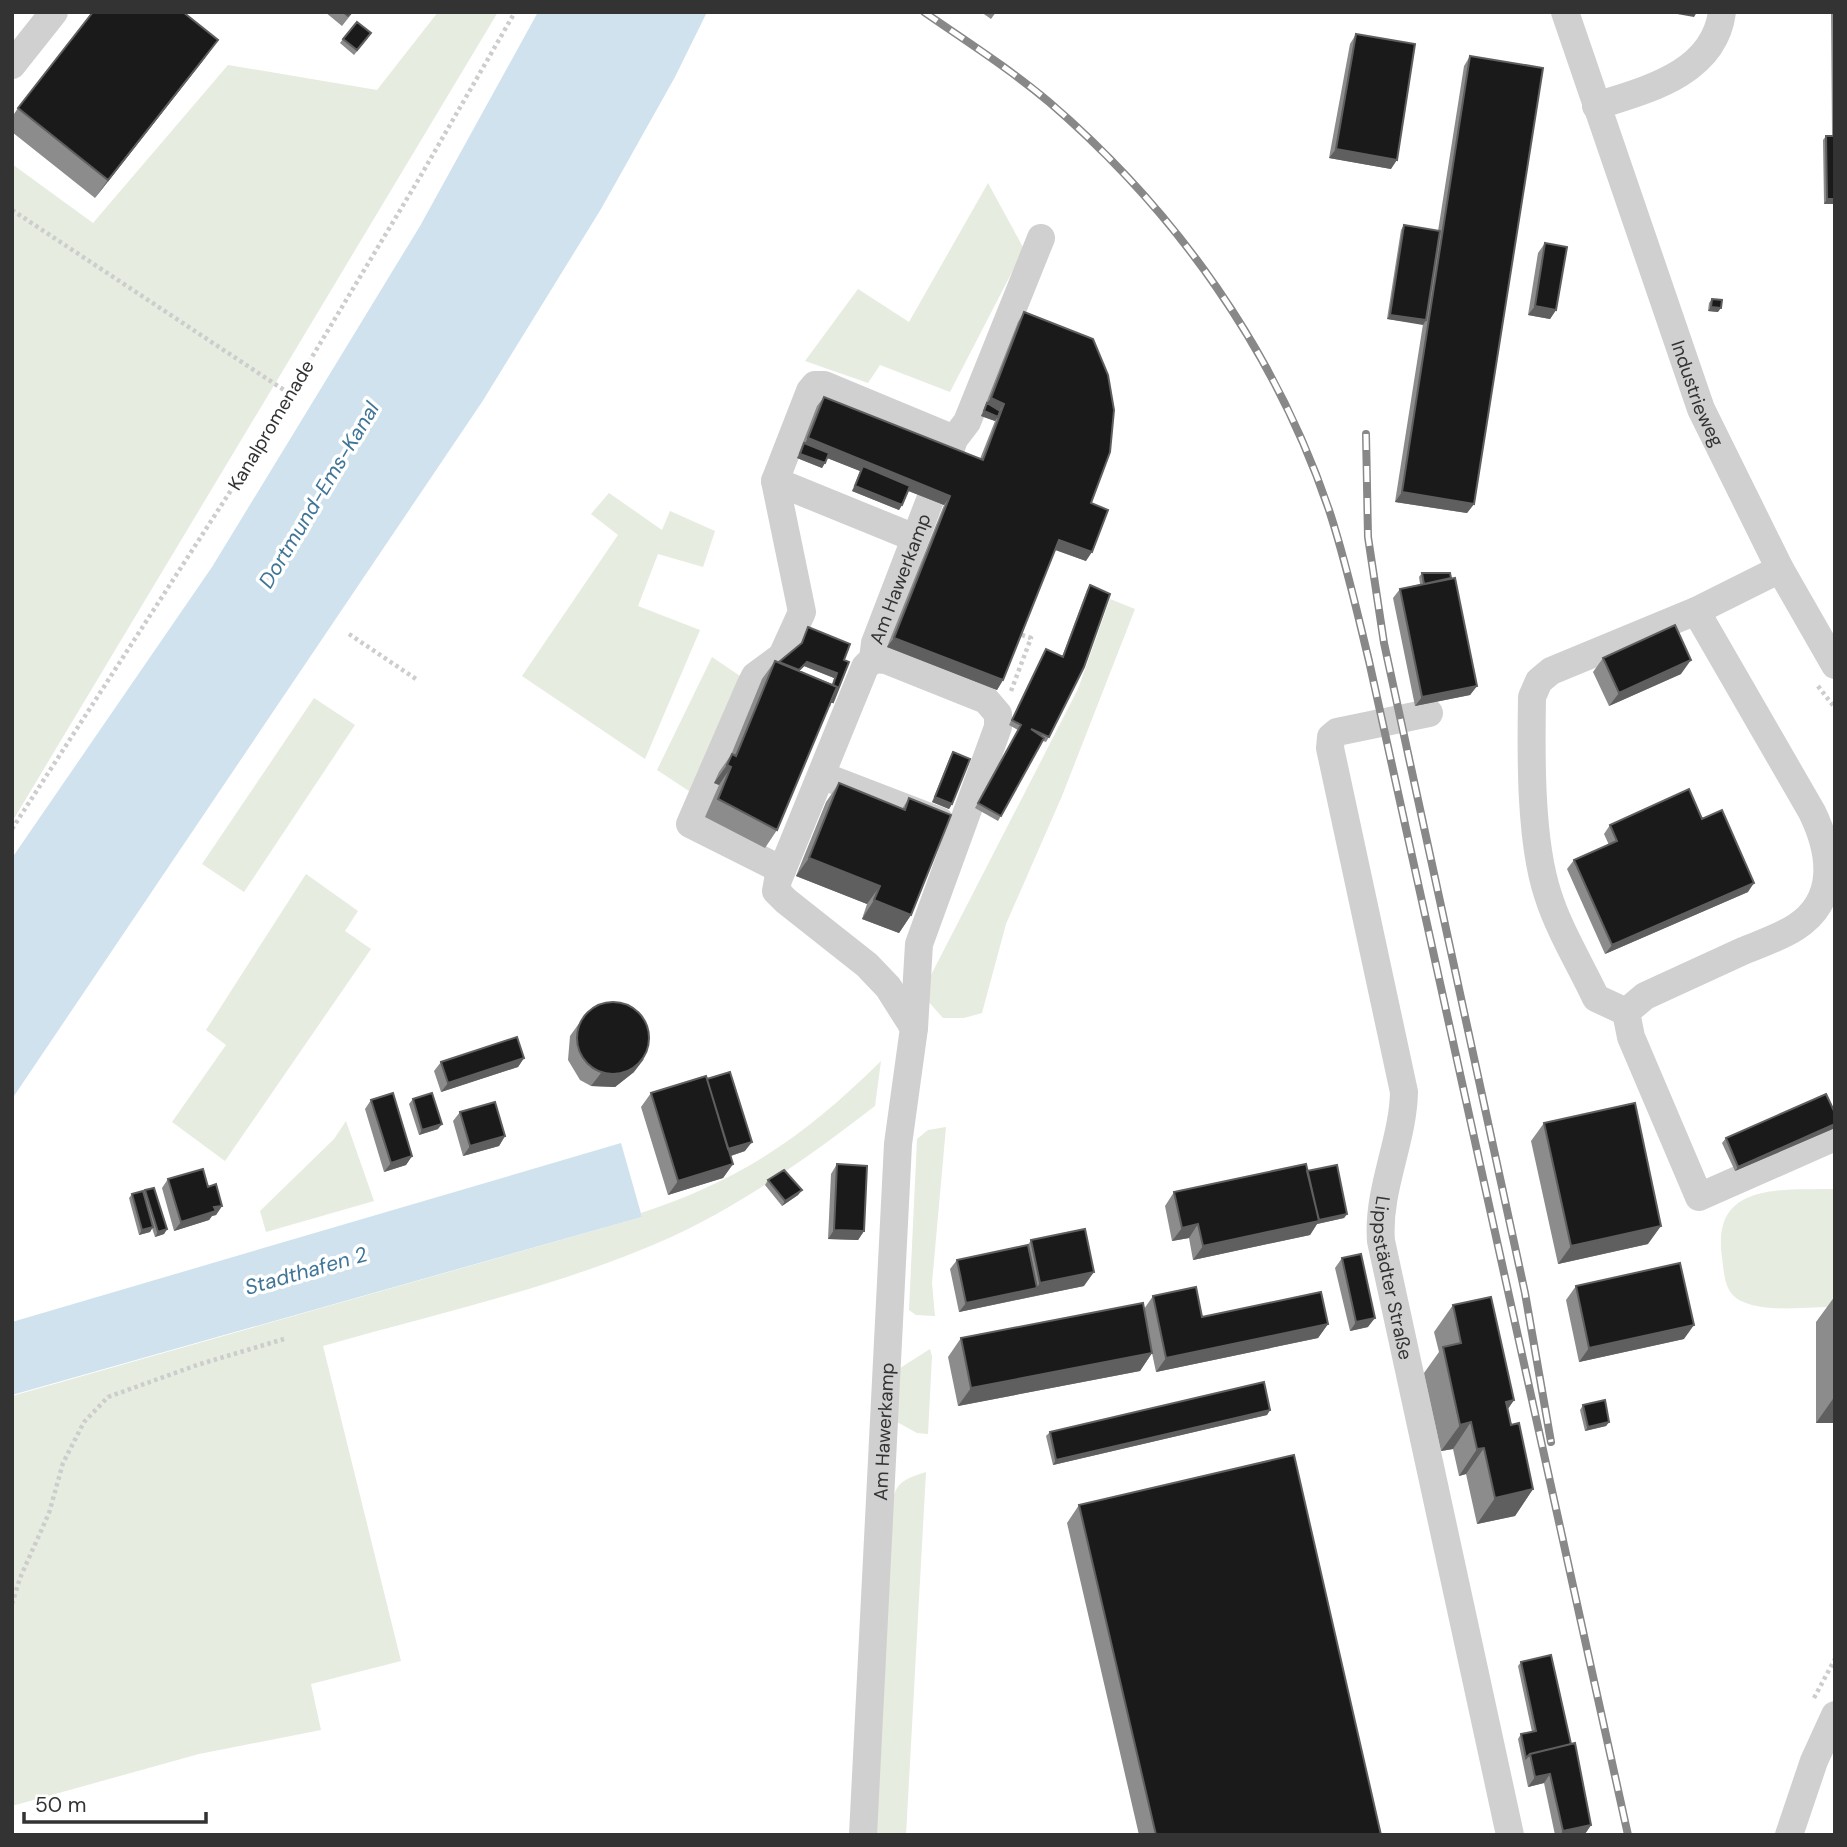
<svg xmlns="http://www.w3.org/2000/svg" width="1847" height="1847" viewBox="0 0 1847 1847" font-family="'DM Sans',sans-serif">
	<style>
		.green { fill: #e6ecdf }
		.water { fill: #cfe2ee }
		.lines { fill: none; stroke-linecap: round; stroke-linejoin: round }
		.path { stroke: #cdcdcd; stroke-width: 4.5; stroke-dasharray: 3.5 3.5; stroke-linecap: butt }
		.minor { stroke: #d0d0d0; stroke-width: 28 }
		.rail-casing { stroke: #888; stroke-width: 8 }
		.rail { stroke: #fff; stroke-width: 5; stroke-dasharray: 16; stroke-linecap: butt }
		.wall { fill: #8c8c8c; fill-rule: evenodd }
		.shaded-wall { fill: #5f5f5f }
		.building { fill: #1a1a1a; stroke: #5f5f5f; stroke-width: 2 }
		.labels { text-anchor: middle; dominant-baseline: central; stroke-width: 7; stroke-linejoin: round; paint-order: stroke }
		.street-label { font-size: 19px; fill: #333; stroke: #fff }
		.water-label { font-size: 21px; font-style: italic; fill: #3f7597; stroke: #fff }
	</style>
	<rect width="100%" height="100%" fill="#fff"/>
	<path class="green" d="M 438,12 L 498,12 L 12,822 L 12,164 L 93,223 L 228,65 L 377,90 Z
		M 988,183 L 1024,249 L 950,392 L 880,365 L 868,383 L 805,361 L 858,289 L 909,322 Z
		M 609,493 L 662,530 L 670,511 L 715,531 L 703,567 L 658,554 L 638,606 L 700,630 L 645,759 L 522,676 L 618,535 L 591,514 Z
		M 1110,599 L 1135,609 L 1062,796 L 1006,924 L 982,1013 L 964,1018 L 943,1018 L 927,1000 L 931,975 L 1078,689 Z
		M 712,657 L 746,680 L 695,795 L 657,770 Z
		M 314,698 L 355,725 L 244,892 L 202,864 Z
		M 306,874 L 358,911 L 345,931 L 371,949 L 225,1161 L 172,1122 L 226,1045 L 206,1030 Z
		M 881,1061 L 875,1106 C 810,1156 743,1204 669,1238 C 559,1287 438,1313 323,1346 L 401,1661 L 311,1684 L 321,1730 L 199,1754 L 12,1806 L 12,1396 L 642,1217 L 641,1213 C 743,1179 805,1136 881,1061 Z
		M 346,1121 L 374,1201 L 266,1232 L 260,1211 L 334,1139 Z
		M 946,1127 L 932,1283 L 935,1316 L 916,1315 L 909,1310 L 917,1139 L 928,1130 Z
		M 1835,1189 L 1835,1307 C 1807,1306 1765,1314 1739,1300 C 1724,1291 1724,1273 1722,1257 C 1711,1182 1781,1190 1835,1189 Z
		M 930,1349 L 932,1356 L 928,1434 L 917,1433 L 897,1422 L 900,1368 Z
		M 926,1472 L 906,1835 L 875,1835 L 893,1499 C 897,1480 909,1478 926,1472 Z"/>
	<path class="water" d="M 538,12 L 707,12 L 675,77 L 601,209 L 482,402 L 12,1099 L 12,858 L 212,567 L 420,226 Z
		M 621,1143 L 642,1217 L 12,1395 L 12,1322 Z"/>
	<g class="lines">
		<path class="path" d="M 12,210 L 290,394
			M 349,634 L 416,679
			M 1818,686 L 1835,708
			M 1011,691 L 1031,638 L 1019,634
			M 12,829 L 246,467 L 420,177 L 515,12
			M 12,1604 L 20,1578 L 49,1513 L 63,1463 L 84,1422 L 108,1397 L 197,1365 L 284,1339
			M 1814,1698 L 1835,1659"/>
		<g class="minor">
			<path id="s1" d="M 1565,12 L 1701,409 L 1780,569 L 1835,665"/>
			<path d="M 12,65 L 54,12"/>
			<path d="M 1596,106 C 1646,90 1714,74 1722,12"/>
			<path d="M 949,454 L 954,439 L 967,422 L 1041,238"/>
			<path d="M 775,481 L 915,538"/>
			<path d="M 1696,611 L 1812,812 C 1831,851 1839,899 1796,927 C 1781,937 1760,944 1743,951 C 1710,966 1677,981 1645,996 L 1626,1012 L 1596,998 C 1580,964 1559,930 1548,895 C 1530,841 1531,755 1532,697 L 1539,681 L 1551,671 Z"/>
			<path d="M 1696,611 L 1780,569"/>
			<path id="s2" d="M 1429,713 L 1337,732 L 1331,737 L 1330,748 L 1404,1092 C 1403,1142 1377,1190 1381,1241 L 1510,1835"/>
			<path d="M 823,776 L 940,821"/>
			<path d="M 782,870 L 690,824 L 750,686 L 755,676 L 782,656 L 802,612 L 775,481 L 810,391 L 815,385 L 824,385 L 954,439"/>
			<path d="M 1626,1012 L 1631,1037 L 1699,1197 L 1835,1137"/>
			<path id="s3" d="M 914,1028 L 888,987 L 867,965 L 786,901 L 776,891 L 778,880 L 865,667 L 873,659 L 875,643 L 930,500"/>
			<path id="s4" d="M 863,1835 L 898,1144 L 914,1028 L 919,944 L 998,727 L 998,714 L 986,700 L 886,660 L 873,659"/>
			<path d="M 1789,1835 L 1814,1761 L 1835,1715"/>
		</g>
		<g class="rail-casing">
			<path id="rail" d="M 924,12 C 966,41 1010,69 1049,102 C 1177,212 1276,352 1330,513 C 1346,562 1357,612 1369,661 L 1628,1835
				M 1366,434 L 1368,537 L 1384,643 L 1525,1293 L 1551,1442"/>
		</g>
		<use href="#rail" class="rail"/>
	</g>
	<path class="wall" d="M 325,12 L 353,12 L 342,26 Z
		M 981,12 L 996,12 L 991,19 Z
		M 1831,12 L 1835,12 L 1835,204 L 1824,204 L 1823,140 L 1826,136 L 1832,136 Z
		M 1356,34 L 1391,169 L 1329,158 L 1350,44 Z
		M 368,38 L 354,55 L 340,43 L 343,39 Z
		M 1470,56 L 1474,504 L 1467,513 L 1395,502 L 1423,324 L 1387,319 L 1401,230 L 1404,225 L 1438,231 L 1464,66 Z
		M 205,58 L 95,198 L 12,132 L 12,117 L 18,108 Z
		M 1545,243 L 1556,310 L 1550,319 L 1528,315 L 1538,253 Z
		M 1712,299 L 1718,312 L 1708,311 L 1709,303 Z
		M 1024,312 L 1091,503 L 1086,561 L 1055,550 L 1003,680 L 997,690 L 887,647 L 944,505 L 908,491 L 902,505 L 899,510 L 852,491 L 860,471 L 827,458 L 822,468 L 797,458 L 817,406 L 824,397 L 980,459 L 995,421 L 981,416 L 1018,322 Z
		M 1422,573 L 1477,686 L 1470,695 L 1415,706 L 1393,598 L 1400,589 L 1420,584 L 1419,577 Z
		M 1090,585 L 1049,737 L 1046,742 L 1043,741 L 998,821 L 975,808 L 1018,730 L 1009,725 L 1043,654 L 1046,649 L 1062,657 L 1087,590 Z
		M 808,627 L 844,660 L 830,707 L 829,707 L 777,830 L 765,848 L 705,817 L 719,785 L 714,783 L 719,772 L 731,755 L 762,679 L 775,661 L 779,662 L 800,645 ZM 804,666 L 834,678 L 832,684 L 799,671 Z
		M 1603,658 L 1681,674 L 1609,706 L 1593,672 Z
		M 953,752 L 952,804 L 949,809 L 932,802 L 950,757 Z
		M 839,783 L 902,809 L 909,798 L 911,915 L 899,933 L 862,919 L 867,904 L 796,876 L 826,802 Z
		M 1610,825 L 1748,892 L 1605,954 L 1567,869 L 1574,860 L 1609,845 L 1604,834 Z
		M 580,1022 L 634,1072 L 615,1087 L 591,1086 L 580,1080 L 568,1060 L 570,1036 Z
		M 524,1058 L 518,1067 L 441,1092 L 434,1071 L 441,1062 Z
		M 707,1079 L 745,1151 L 731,1156 L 733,1164 L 723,1178 L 668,1195 L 641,1107 L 651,1093 Z
		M 413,1099 L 438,1129 L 419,1135 L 409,1104 Z
		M 371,1100 L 412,1156 L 406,1165 L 384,1172 L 365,1109 Z
		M 460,1112 L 505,1136 L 499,1146 L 463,1156 L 453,1121 Z
		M 1835,1113 L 1835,1128 L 1735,1171 L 1722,1143 L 1726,1138 Z
		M 1544,1123 L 1648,1244 L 1558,1264 L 1531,1141 Z
		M 837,1164 L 864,1231 L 858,1240 L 828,1239 L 831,1174 Z
		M 1307,1171 L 1347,1214 L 1344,1218 L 1317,1224 L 1310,1235 L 1193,1260 L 1189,1238 L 1172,1241 L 1165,1206 L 1174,1192 Z
		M 168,1179 L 208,1187 L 222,1206 L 216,1215 L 212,1216 L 209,1220 L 174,1231 L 162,1188 Z
		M 768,1180 L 802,1190 L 798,1195 L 782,1206 L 765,1185 Z
		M 145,1190 L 167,1229 L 164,1234 L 155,1237 L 152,1228 L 150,1232 L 139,1235 L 129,1198 L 132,1194 L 143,1192 Z
		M 1031,1240 L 1084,1286 L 959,1312 L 950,1269 L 957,1260 L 1028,1245 Z
		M 1342,1258 L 1368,1327 L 1350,1331 L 1335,1268 Z
		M 1576,1286 L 1684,1339 L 1579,1362 L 1566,1300 Z
		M 1153,1296 L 1202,1317 L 1328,1324 L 1318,1338 L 1156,1372 L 1152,1353 L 1140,1371 L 958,1406 L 948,1357 L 961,1338 L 1144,1309 Z
		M 1835,1296 L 1835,1423 L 1816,1423 L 1816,1322 Z
		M 1453,1305 L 1514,1400 L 1508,1409 L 1511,1425 L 1533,1489 L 1515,1516 L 1477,1524 L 1466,1474 L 1459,1476 L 1453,1449 L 1441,1451 L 1424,1373 L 1439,1352 L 1434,1332 Z
		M 1583,1405 L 1609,1422 L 1606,1426 L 1585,1431 L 1580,1410 Z
		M 1270,1410 L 1267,1415 L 1053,1465 L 1046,1436 L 1050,1432 Z
		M 1079,1505 L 1381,1835 L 1139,1835 L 1067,1523 Z
		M 1521,1662 L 1571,1744 L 1591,1825 L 1585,1834 L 1555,1835 L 1544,1783 L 1528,1787 L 1518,1739 L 1521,1734 L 1532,1732 L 1518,1666 Z"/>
	<path class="shaded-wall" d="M 1666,12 L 1697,12 L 1694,17 Z
		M 218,40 L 205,58 L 95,198 L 108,180 Z
		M 1336,149 L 1397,160 L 1391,169 L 1329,158 Z
		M 1827,199 L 1835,199 L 1835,204 L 1824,204 Z
		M 1535,306 L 1556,310 L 1550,319 L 1528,315 Z
		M 1711,307 L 1721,308 L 1718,312 L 1708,311 Z
		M 1390,315 L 1426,320 L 1423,325 L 1387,319 Z
		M 991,398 L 1004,404 L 998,413 L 987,403 Z
		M 984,411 L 998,417 L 995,421 L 981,416 Z
		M 808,438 L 950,496 L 944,505 L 861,472 L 863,466 L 860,471 L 802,448 Z
		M 800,454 L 825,463 L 822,468 L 797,458 Z
		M 855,486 L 902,505 L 899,510 L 852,491 Z
		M 1402,492 L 1474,504 L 1467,513 L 1395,502 Z
		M 1059,540 L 1092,552 L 1086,561 L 1053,549 Z
		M 894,638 L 1003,680 L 997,690 L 887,647 Z
		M 1691,660 L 1681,674 L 1609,706 L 1619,693 Z
		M 807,662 L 837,673 L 834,678 L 804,666 L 784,688 Z
		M 1477,686 L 1470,695 L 1415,706 L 1422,697 Z
		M 727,765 L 731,767 L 719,785 L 714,783 Z
		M 935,797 L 952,804 L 949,809 L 932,802 Z
		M 809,858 L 880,886 L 867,904 L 796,876 Z
		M 1754,883 L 1748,892 L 1605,954 L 1612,945 Z
		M 874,900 L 911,915 L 899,933 L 862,919 Z
		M 524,1058 L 518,1067 L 441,1092 L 448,1083 Z
		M 644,1059 L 634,1072 L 615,1087 L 591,1086 L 601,1073 Z
		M 442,1124 L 438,1129 L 419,1135 L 422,1130 Z
		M 1835,1124 L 1835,1128 L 1735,1171 L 1738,1167 Z
		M 505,1136 L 499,1146 L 463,1156 L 470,1146 Z
		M 752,1142 L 745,1151 L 718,1160 L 724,1150 Z
		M 412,1156 L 406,1165 L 384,1172 L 391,1163 Z
		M 733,1164 L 723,1178 L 668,1195 L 678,1181 Z
		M 802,1190 L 798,1195 L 782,1206 L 785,1201 Z
		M 222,1206 L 216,1215 L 212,1216 L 209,1220 L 174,1231 L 181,1222 L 214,1207 Z
		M 1347,1214 L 1344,1218 L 1317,1224 L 1310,1235 L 1193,1260 L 1203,1246 Z
		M 1198,1224 L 1189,1238 L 1172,1241 L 1182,1228 Z
		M 1661,1226 L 1648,1244 L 1558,1264 L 1571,1246 Z
		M 153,1227 L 150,1232 L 139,1235 L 142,1230 Z
		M 167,1229 L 164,1234 L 155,1237 L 158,1232 Z
		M 834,1230 L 864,1231 L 858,1240 L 828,1239 Z
		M 1094,1272 L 1084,1286 L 1030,1297 L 1040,1283 Z
		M 1037,1288 L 1030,1297 L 959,1312 L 966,1303 Z
		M 1375,1318 L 1368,1327 L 1350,1331 L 1356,1322 Z
		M 1328,1324 L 1318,1338 L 1156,1372 L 1166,1358 Z
		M 1694,1325 L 1684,1339 L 1579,1362 L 1589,1348 Z
		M 1152,1353 L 1140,1371 L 958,1406 L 971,1388 Z
		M 1835,1396 L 1835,1423 L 1816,1423 Z
		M 1514,1400 L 1495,1427 L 1506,1402 Z
		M 1270,1410 L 1267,1415 L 1053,1465 L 1056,1460 Z
		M 1471,1422 L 1453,1449 L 1441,1451 L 1460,1425 Z
		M 1609,1422 L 1606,1426 L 1585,1431 L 1588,1427 Z
		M 1484,1448 L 1466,1474 L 1459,1476 L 1477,1449 Z
		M 1533,1489 L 1515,1516 L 1477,1524 L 1495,1498 Z
		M 1550,1774 L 1544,1783 L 1528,1787 L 1535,1777 Z
		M 1591,1825 L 1585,1834 L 1560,1835 L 1563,1831 Z"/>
	<path class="building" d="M 93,12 L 183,12 L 218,40 L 108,180 L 18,108 Z
		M 343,12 L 352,12 L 348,16 Z
		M 357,22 L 371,33 L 357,50 L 343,39 Z
		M 1356,34 L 1415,44 L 1397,160 L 1336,149 Z
		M 1470,56 L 1543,68 L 1474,504 L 1402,492 Z
		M 1826,136 L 1835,136 L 1835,199 L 1827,199 Z
		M 1404,225 L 1440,231 L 1426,320 L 1390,315 Z
		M 1545,243 L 1567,247 L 1556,310 L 1535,306 Z
		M 1712,299 L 1722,300 L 1721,308 L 1711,307 Z
		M 1024,312 L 1093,339 L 1108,375 L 1114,410 L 1110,452 L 1091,503 L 1108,510 L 1092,552 L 1059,540 L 1003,680 L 894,638 L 950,496 L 808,438 L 824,397 L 983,460 L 1004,404 L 991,398 Z
		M 987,403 L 1000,411 L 998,417 L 984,411 Z
		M 804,443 L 829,453 L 825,463 L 800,454 Z
		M 863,466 L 910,486 L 902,505 L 855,486 Z
		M 1422,573 L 1450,573 L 1451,578 L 1424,584 Z
		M 1455,578 L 1477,686 L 1422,697 L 1400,589 Z
		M 1090,585 L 1110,594 L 1084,667 L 1049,737 L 1031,729 L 1044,738 L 1001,816 L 978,803 L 1021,725 L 1012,720 L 1046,649 L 1063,657 Z
		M 1675,625 L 1691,660 L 1619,693 L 1603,658 Z
		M 808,627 L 850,644 L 844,660 L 849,662 L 833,702 L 831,701 L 837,687 L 833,685 L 837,673 L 807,662 L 799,670 L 779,662 L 802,643 Z
		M 775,661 L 837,687 L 777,830 L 718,799 L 731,767 L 727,765 L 732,754 L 736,756 Z
		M 953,752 L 970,759 L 952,804 L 935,797 Z
		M 839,783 L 905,810 L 909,798 L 951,815 L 911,915 L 874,900 L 880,886 L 809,858 Z
		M 1689,789 L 1702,819 L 1722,810 L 1754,883 L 1612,945 L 1574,860 L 1617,841 L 1610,825 Z
		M577 1038a36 36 0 1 1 72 0a36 36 0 1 1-72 0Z
		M 517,1037 L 524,1058 L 448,1083 L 441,1062 Z
		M 730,1072 L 752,1142 L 728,1149 L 707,1079 Z
		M 706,1076 L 733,1164 L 678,1181 L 651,1093 Z
		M 393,1093 L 412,1156 L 391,1163 L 371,1100 Z
		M 432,1093 L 442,1124 L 422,1130 L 413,1099 Z
		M 1826,1094 L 1835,1113 L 1835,1124 L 1738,1167 L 1726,1138 Z
		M 495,1102 L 505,1136 L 470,1146 L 460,1112 Z
		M 1635,1103 L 1661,1226 L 1571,1246 L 1544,1123 Z
		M 837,1164 L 867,1166 L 864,1231 L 834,1230 Z
		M 1306,1164 L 1319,1221 L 1203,1246 L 1198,1224 L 1182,1228 L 1174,1192 Z
		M 1337,1165 L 1347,1214 L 1319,1220 L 1307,1171 Z
		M 203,1169 L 208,1187 L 216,1184 L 222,1206 L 214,1207 L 216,1211 L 181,1222 L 168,1179 Z
		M 784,1170 L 802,1190 L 785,1201 L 768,1180 Z
		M 154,1188 L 167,1229 L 158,1232 L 145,1190 Z
		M 143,1191 L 153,1227 L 142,1230 L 132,1194 Z
		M 1085,1229 L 1094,1272 L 1040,1283 L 1031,1240 Z
		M 1028,1245 L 1037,1288 L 966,1303 L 957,1260 Z
		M 1361,1254 L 1375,1318 L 1356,1322 L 1342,1258 Z
		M 1680,1263 L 1694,1325 L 1589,1348 L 1576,1286 Z
		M 1196,1287 L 1202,1317 L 1321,1292 L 1328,1324 L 1166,1358 L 1153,1296 Z
		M 1491,1297 L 1514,1400 L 1506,1402 L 1511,1425 L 1519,1423 L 1533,1489 L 1495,1498 L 1484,1448 L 1477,1449 L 1471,1422 L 1460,1425 L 1443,1347 L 1461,1343 L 1453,1305 Z
		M 1143,1303 L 1152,1353 L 971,1388 L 961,1338 Z
		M 1264,1382 L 1270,1410 L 1056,1460 L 1050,1432 Z
		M 1605,1400 L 1609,1422 L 1588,1427 L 1583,1405 Z
		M 1294,1455 L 1381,1835 L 1156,1835 L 1079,1505 Z
		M 1551,1655 L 1571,1744 L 1530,1754 L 1526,1758 L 1521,1734 L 1536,1731 L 1521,1662 Z
		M 1575,1743 L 1591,1825 L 1563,1831 L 1550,1774 L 1535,1777 L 1530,1754 Z"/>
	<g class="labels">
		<g class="street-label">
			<text stroke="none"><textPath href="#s1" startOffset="404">Industrieweg</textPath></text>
			<text transform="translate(271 425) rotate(-59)">Kanalpromenade</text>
			<text stroke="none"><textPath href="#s3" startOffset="534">Am Hawerkamp</textPath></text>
			<text stroke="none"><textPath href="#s2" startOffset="654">Lippstädter Straße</textPath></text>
			<text stroke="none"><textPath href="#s4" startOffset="404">Am Hawerkamp</textPath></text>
		</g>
		<g class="water-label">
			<text transform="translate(319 495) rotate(-59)">Dortmund-Ems-Kanal</text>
			<text transform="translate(306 1271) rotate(-16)">Stadthafen 2</text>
		</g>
	</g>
	<rect width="1847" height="1847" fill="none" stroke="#333333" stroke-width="28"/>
	<path d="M24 1812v10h182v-10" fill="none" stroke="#333333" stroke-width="3.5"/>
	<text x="35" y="1812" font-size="21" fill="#333333" stroke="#ffffff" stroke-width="5" paint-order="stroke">50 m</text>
</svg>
